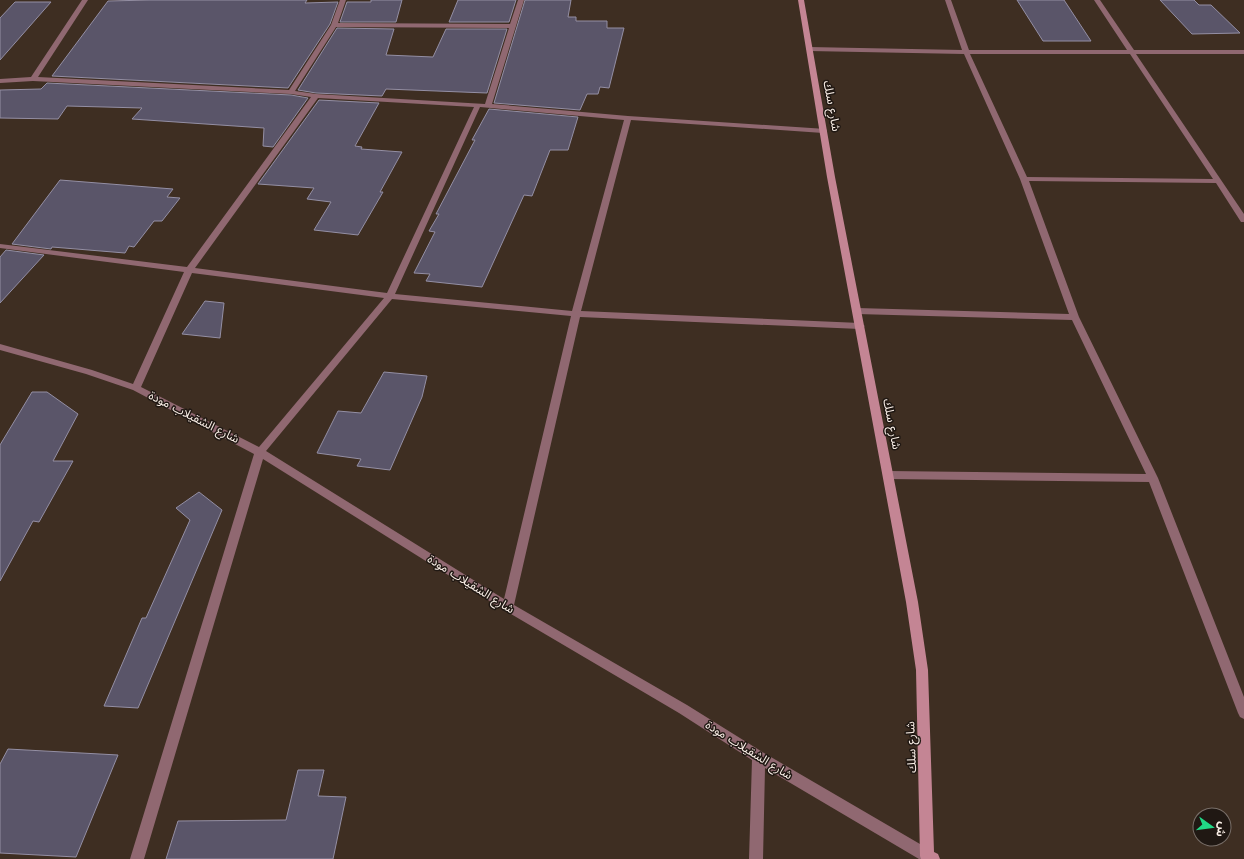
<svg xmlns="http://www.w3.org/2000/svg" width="1244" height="859" viewBox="0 0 1244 859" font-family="'Work Sans','Noto Sans Arabic',sans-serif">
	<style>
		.building { fill: #5a5569; stroke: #948fa4 }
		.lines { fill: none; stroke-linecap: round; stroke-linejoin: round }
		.street { fill: #906871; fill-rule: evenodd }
		.secondary { fill: #c48594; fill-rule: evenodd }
		.labels { text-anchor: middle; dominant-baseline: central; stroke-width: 3; stroke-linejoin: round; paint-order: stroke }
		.street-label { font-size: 12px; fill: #fbf0e8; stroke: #201813 }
	</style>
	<rect width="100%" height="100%" fill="#3e2e22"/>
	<path class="building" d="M 150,0 L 307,0 L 305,3 L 338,2 L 330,24 L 288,88 L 52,76 L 108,1 Z
		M 371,0 L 402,0 L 396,22 L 340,22 L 347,2 L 371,2 Z
		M 458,0 L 516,0 L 509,22 L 449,22 Z
		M 525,0 L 571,0 L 568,17 L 576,17 L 576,21 L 607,21 L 607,28 L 624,28 L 609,88 L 600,87 L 598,94 L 587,94 L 580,110 L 494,103 Z
		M 1017,0 L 1064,0 L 1091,41 L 1043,41 Z
		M 1160,0 L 1194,0 L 1199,5 L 1211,5 L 1240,33 L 1192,34 Z
		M 15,2 L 51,2 L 0,60 L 0,18 Z
		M 337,28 L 394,29 L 386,55 L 433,57 L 446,29 L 507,29 L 487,93 L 386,89 L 382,96 L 316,93 L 298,90 Z
		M 47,83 L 291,95 L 308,98 L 273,147 L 263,146 L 264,128 L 132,119 L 142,108 L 67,106 L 58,119 L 0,118 L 0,90 L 41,89 Z
		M 319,100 L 379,103 L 355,146 L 362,147 L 361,149 L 402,152 L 380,192 L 383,192 L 358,235 L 314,230 L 331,202 L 307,199 L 314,188 L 258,184 Z
		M 489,109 L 578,117 L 568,150 L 550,150 L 532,196 L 524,195 L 482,287 L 426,281 L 430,274 L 414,273 L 435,232 L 429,231 L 439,214 L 436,214 L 475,140 L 472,140 Z
		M 60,180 L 173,189 L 167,197 L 180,198 L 162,221 L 154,221 L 134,247 L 129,246 L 125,253 L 52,247 L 51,249 L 12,244 Z
		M 6,250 L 44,255 L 0,303 L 0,257 Z
		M 205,301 L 224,303 L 220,338 L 182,334 Z
		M 384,372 L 427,376 L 422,397 L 390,470 L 357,466 L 361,459 L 317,453 L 338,411 L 361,413 Z
		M 32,392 L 47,392 L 78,414 L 53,461 L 73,461 L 39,522 L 33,521 L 0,581 L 0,445 Z
		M 199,492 L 222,510 L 138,708 L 104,706 L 142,618 L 146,618 L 190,520 L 176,508 Z
		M 8,749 L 118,755 L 76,857 L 0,853 L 0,764 Z
		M 298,770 L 324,770 L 318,796 L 346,797 L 333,859 L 166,859 L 178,821 L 286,820 Z"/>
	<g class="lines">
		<path class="street" d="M 82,0 L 88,0 L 38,77 L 289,90 L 331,25 L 340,0 L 346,0 L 338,23 L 510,24 L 518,0 L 524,0 L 492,104 L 628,116 L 826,129 L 827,131 L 823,133 L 631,120 L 581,311 L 860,323 L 865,326 L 860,329 L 580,317 L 514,605 L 687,705 L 764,753 L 932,851 L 934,856 L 933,859 L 919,859 L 765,768 L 763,859 L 749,859 L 752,760 L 679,713 L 504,610 L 263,459 L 144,859 L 130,859 L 254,454 L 133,390 L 86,374 L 0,350 L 0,344 L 92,370 L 133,384 L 184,272 L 0,248 L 0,244 L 187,267 L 311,97 L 291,94 L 33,81 L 0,83 L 0,79 L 31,77 ZM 336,27 L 509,28 L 485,104 L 316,94 L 295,91 ZM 318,98 L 474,107 L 387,293 L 195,268 ZM 480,107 L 624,120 L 572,311 L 395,294 ZM 192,273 L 384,298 L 259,447 L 141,387 ZM 392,299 L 571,316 L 504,599 L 266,451 Z
			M 945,0 L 951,0 L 969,50 L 1127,50 L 1094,0 L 1100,0 L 1134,50 L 1244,50 L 1244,54 L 1136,54 L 1244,214 L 1244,222 L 1241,222 L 1216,183 L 1029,181 L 1079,317 L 1158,478 L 1244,697 L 1244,719 L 1240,717 L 1238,713 L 1149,482 L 888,479 L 884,478 L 883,475 L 884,472 L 888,471 L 1146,474 L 1072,320 L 857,314 L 853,311 L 857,308 L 1069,314 L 1020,179 L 964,54 L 809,51 L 806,49 L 809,47 L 962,50 ZM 970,54 L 1130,54 L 1213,179 L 1027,177 Z"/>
		<path class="secondary" d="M 798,0 L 804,0 L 835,177 L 918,602 L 928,670 L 934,852 L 938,854 L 940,859 L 921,859 L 920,856 L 916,670 L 906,602 L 827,177 Z"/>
	</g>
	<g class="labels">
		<g class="street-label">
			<text transform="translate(832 106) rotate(80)">شارع سلك</text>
			<text transform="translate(194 417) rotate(27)">شارع الشقيلاب مودة</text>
			<text transform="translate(892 424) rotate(79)">شارع سلك</text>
			<text transform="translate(471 584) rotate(32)">شارع الشقيلاب مودة</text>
			<text transform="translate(911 747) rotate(-92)">شارع سلك</text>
			<text transform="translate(749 750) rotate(32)">شارع الشقيلاب مودة</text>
		</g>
	</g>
	<g transform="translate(1212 827) rotate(104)"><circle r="19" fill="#201813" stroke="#786e68"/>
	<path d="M0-3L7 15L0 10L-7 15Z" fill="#21d887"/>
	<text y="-6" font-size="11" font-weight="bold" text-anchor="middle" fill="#fbf0e8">ش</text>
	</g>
</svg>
